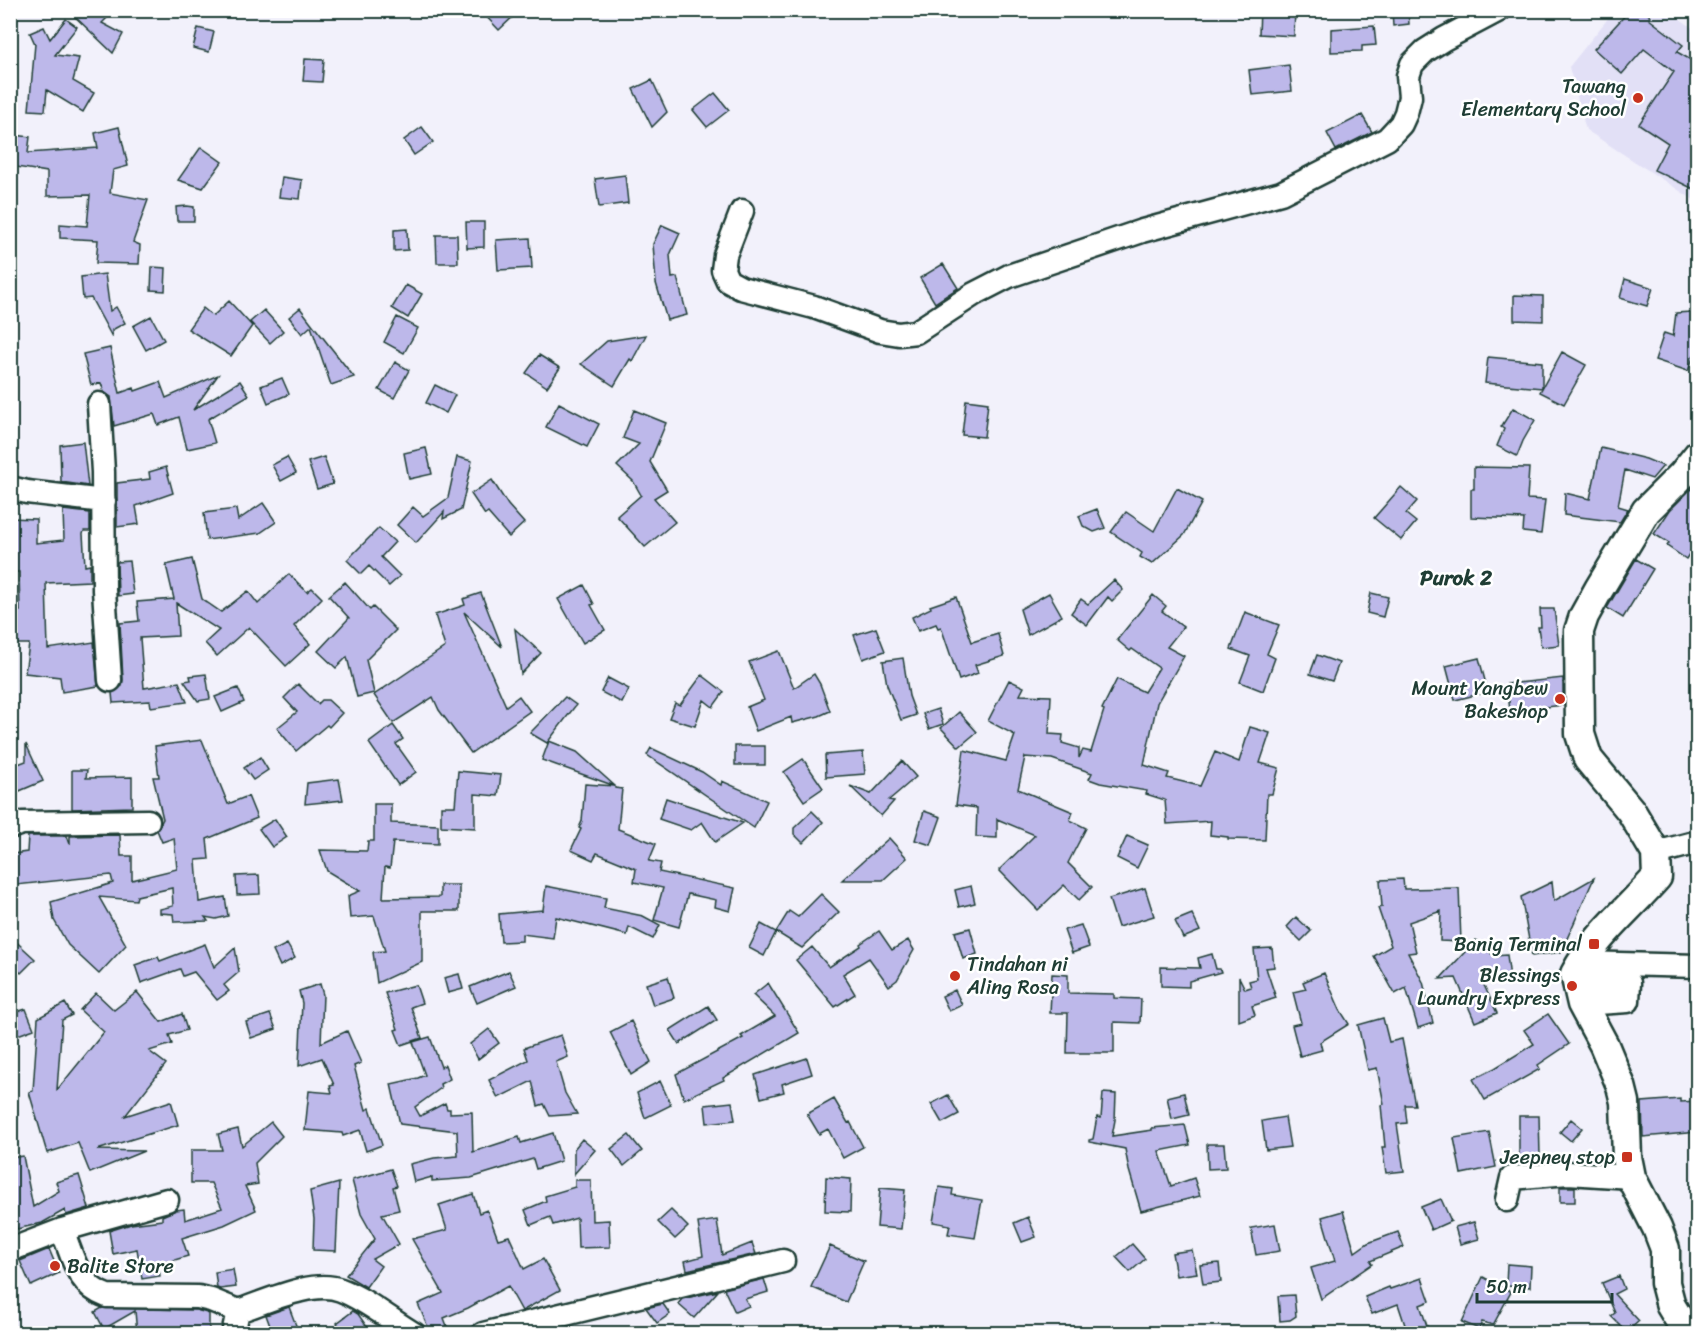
<svg xmlns="http://www.w3.org/2000/svg" width="1708" height="1344" viewBox="0 0 1708 1344" font-family="Sriracha,sans-serif">
	<style>
		.built { fill: #e2e0f6 }
		.building { fill: #bdb8ea; stroke: #1f3d34; stroke-width: 1.5 }
		.lines { fill: none; stroke-linecap: round; stroke-linejoin: round }
		.minor-casing { stroke: #1f3d34; stroke-width: 27 }
		.major-casing { stroke: #1f3d34; stroke-width: 33 }
		.minor { stroke: #fff; stroke-width: 22 }
		.major { stroke: #fff; stroke-width: 28 }
		.poi-dot { fill: #c8321e; stroke: #fff; stroke-width: 2 }
		.labels { text-anchor: middle; dominant-baseline: central; stroke-width: 5; stroke-linejoin: round; paint-order: stroke }
		.poi-label { font-size: 20px; fill: #1f3d34; stroke: #fff; text-anchor: end }
		.neighbourhood-label { font-size: 21px; font-weight: bold; fill: #1f3d34; stroke: #fff }
	</style>
	<rect width="100%" height="100%" fill="#f2f1fb"/>
	<filter id="ink" filterUnits="userSpaceOnUse"><feTurbulence type="fractalNoise" baseFrequency=".0167" numOctaves="2"/><feDisplacementMap in="SourceGraphic" scale="12" xChannelSelector="R" yChannelSelector="G"/><feConvolveMatrix kernelMatrix="1 2 1 2 8 2 1 2 1" color-interpolation-filters="sRGB"/></filter>
	<g filter="url(#ink)">
		<path class="built" d="M 1614,11 L 1669,11 L 1697,31 L 1697,202 L 1586,130 L 1569,67 Z"/>
		<path class="building" d="M 77,10 L 85,15 L 89,10 L 115,10 L 102,23 L 123,34 L 113,53 L 69,11 Z
			M 480,10 L 520,10 L 499,30 Z
			M 1260,10 L 1295,10 L 1294,36 L 1259,34 Z
			M 1392,10 L 1408,10 L 1409,24 L 1393,26 Z
			M 1630,10 L 1644,10 L 1651,17 L 1649,19 L 1683,45 L 1677,52 L 1698,64 L 1698,191 L 1654,170 L 1668,143 L 1639,124 L 1674,72 L 1644,49 L 1622,74 L 1594,49 Z
			M 66,19 L 77,27 L 55,55 L 79,58 L 73,81 L 94,93 L 83,112 L 47,90 L 45,111 L 29,110 L 35,44 L 30,33 L 44,27 L 50,39 Z
			M 1374,26 L 1376,45 L 1362,46 L 1362,51 L 1331,52 L 1331,29 Z
			M 198,28 L 214,32 L 209,52 L 193,48 Z
			M 305,59 L 324,60 L 322,82 L 303,81 Z
			M 1289,65 L 1292,91 L 1252,95 L 1249,70 Z
			M 652,80 L 667,112 L 652,127 L 633,89 Z
			M 715,93 L 729,110 L 707,127 L 693,110 Z
			M 1362,115 L 1372,132 L 1336,150 L 1327,133 Z
			M 119,127 L 128,166 L 113,170 L 110,193 L 148,200 L 133,242 L 140,245 L 139,264 L 96,263 L 98,240 L 60,238 L 60,224 L 87,226 L 90,195 L 47,196 L 47,172 L 10,166 L 15,135 L 30,137 L 28,153 L 98,148 L 95,133 Z
			M 422,127 L 433,142 L 414,155 L 404,140 Z
			M 201,147 L 222,162 L 203,188 L 178,180 Z
			M 625,175 L 628,203 L 599,207 L 595,179 Z
			M 282,177 L 302,180 L 300,199 L 279,197 Z
			M 187,206 L 194,207 L 194,221 L 177,221 L 176,207 Z
			M 466,222 L 484,222 L 484,247 L 467,248 Z
			M 662,225 L 680,233 L 670,255 L 672,278 L 677,277 L 687,315 L 667,320 L 656,283 L 653,244 Z
			M 407,229 L 408,250 L 394,251 L 394,230 Z
			M 436,235 L 457,235 L 458,263 L 437,263 Z
			M 530,238 L 532,268 L 498,270 L 496,240 Z
			M 943,264 L 958,288 L 935,303 L 920,278 Z
			M 152,267 L 166,268 L 165,291 L 151,290 Z
			M 105,274 L 110,311 L 116,307 L 125,323 L 112,330 L 112,337 L 91,298 L 83,299 L 81,277 Z
			M 1625,279 L 1653,288 L 1647,306 L 1620,298 Z
			M 406,285 L 422,294 L 408,318 L 392,308 Z
			M 1514,295 L 1543,296 L 1543,321 L 1514,320 Z
			M 229,301 L 252,326 L 231,356 L 188,329 L 203,308 L 213,316 Z
			M 300,308 L 313,325 L 354,377 L 331,385 L 311,326 L 302,334 L 289,317 Z
			M 264,310 L 283,331 L 270,343 L 250,322 Z
			M 1691,312 L 1698,315 L 1698,345 L 1688,371 L 1655,360 L 1664,333 L 1673,336 L 1676,313 Z
			M 151,316 L 164,340 L 146,350 L 133,326 Z
			M 397,317 L 418,328 L 404,353 L 384,342 Z
			M 646,335 L 632,361 L 630,359 L 614,386 L 581,364 L 607,341 Z
			M 110,348 L 120,393 L 134,388 L 135,391 L 160,382 L 166,398 L 218,375 L 193,410 L 240,381 L 249,395 L 208,419 L 215,443 L 187,449 L 179,417 L 158,425 L 154,414 L 114,426 L 111,397 L 104,392 L 101,383 L 91,385 L 83,354 Z
			M 1562,352 L 1586,365 L 1564,404 L 1540,392 Z
			M 539,355 L 560,368 L 547,387 L 526,373 Z
			M 1488,357 L 1542,362 L 1542,388 L 1485,383 Z
			M 395,362 L 409,370 L 394,398 L 379,390 Z
			M 282,378 L 289,394 L 268,403 L 261,386 Z
			M 435,385 L 455,395 L 446,413 L 426,403 Z
			M 966,400 L 988,403 L 984,437 L 962,435 Z
			M 559,403 L 599,424 L 587,447 L 546,427 Z
			M 1513,408 L 1535,420 L 1523,441 L 1517,456 L 1497,446 L 1504,429 L 1501,427 Z
			M 634,410 L 666,423 L 650,462 L 667,490 L 654,498 L 675,522 L 645,547 L 617,516 L 641,495 L 633,481 L 617,466 L 639,444 L 623,438 Z
			M 83,442 L 88,486 L 61,482 L 60,445 Z
			M 426,448 L 432,474 L 409,479 L 404,453 Z
			M 1601,448 L 1646,459 L 1663,466 L 1652,479 L 1625,470 L 1618,506 L 1628,509 L 1620,522 L 1564,515 L 1565,493 L 1590,499 Z
			M 287,457 L 296,473 L 281,481 L 272,465 Z
			M 324,457 L 333,484 L 317,489 L 308,462 Z
			M 457,457 L 472,461 L 461,510 L 443,519 L 444,512 L 416,543 L 397,525 L 413,507 L 423,516 L 448,498 Z
			M 166,467 L 173,493 L 136,506 L 139,524 L 117,527 L 117,483 L 150,479 L 149,472 Z
			M 1474,467 L 1529,468 L 1527,499 L 1545,500 L 1541,534 L 1523,532 L 1524,519 L 1471,517 L 1471,489 L 1474,489 Z
			M 492,480 L 508,505 L 524,523 L 509,537 L 488,513 L 485,515 L 471,494 Z
			M 1401,487 L 1417,501 L 1406,514 L 1416,522 L 1401,540 L 1374,518 Z
			M 1177,488 L 1202,502 L 1184,535 L 1152,564 L 1140,557 L 1142,553 L 1111,532 L 1126,512 L 1154,531 Z
			M 1691,489 L 1698,493 L 1698,553 L 1691,551 L 1686,559 L 1667,546 L 1669,543 L 1654,534 L 1670,510 Z
			M 263,503 L 276,522 L 260,533 L 207,540 L 204,513 L 236,509 L 238,520 Z
			M 1097,509 L 1105,528 L 1094,532 L 1083,526 L 1079,516 Z
			M 63,510 L 90,513 L 90,531 L 84,531 L 83,534 L 85,566 L 90,565 L 90,581 L 46,583 L 48,649 L 94,642 L 98,686 L 62,692 L 60,677 L 25,673 L 29,644 L 10,644 L 10,611 L 20,611 L 19,572 L 10,572 L 10,518 L 36,519 L 36,543 L 64,540 Z
			M 379,528 L 395,542 L 381,557 L 400,576 L 389,586 L 369,566 L 361,574 L 347,560 Z
			M 192,559 L 202,599 L 221,612 L 248,591 L 258,604 L 289,574 L 307,592 L 312,588 L 322,598 L 294,626 L 310,644 L 286,666 L 249,627 L 217,656 L 205,643 L 219,630 L 176,603 L 178,636 L 140,638 L 144,688 L 179,682 L 187,702 L 151,707 L 150,701 L 113,703 L 112,693 L 122,686 L 123,680 L 120,623 L 139,621 L 137,602 L 174,599 L 166,565 Z
			M 1636,559 L 1653,569 L 1623,618 L 1607,608 Z
			M 129,561 L 133,594 L 118,596 L 117,562 Z
			M 1114,580 L 1123,590 L 1112,601 L 1108,597 L 1087,625 L 1071,613 L 1081,599 L 1088,604 Z
			M 345,582 L 370,610 L 373,607 L 396,630 L 366,660 L 374,693 L 357,697 L 347,657 L 336,668 L 318,651 L 349,618 L 329,596 Z
			M 584,585 L 594,604 L 591,605 L 605,630 L 583,643 L 558,599 Z
			M 481,593 L 502,647 L 464,612 L 506,706 L 519,696 L 530,711 L 471,753 L 439,710 L 433,697 L 393,723 L 374,695 L 445,647 L 435,615 L 465,605 L 463,599 Z
			M 1049,593 L 1062,616 L 1028,635 L 1020,609 Z
			M 1371,593 L 1388,597 L 1383,617 L 1367,613 Z
			M 1153,595 L 1166,606 L 1162,611 L 1183,627 L 1167,647 L 1184,656 L 1157,703 L 1144,765 L 1169,773 L 1167,778 L 1200,786 L 1215,752 L 1239,762 L 1250,727 L 1270,733 L 1260,763 L 1279,768 L 1272,794 L 1267,794 L 1265,840 L 1228,839 L 1228,837 L 1210,835 L 1211,821 L 1167,824 L 1165,800 L 1146,794 L 1147,791 L 1100,783 L 1089,779 L 1092,773 L 1052,759 L 1025,757 L 1018,789 L 1073,812 L 1070,820 L 1086,828 L 1068,863 L 1092,887 L 1079,900 L 1064,885 L 1038,910 L 999,870 L 1035,835 L 997,819 L 997,838 L 976,837 L 977,808 L 956,805 L 964,750 L 1006,761 L 1015,735 L 988,721 L 1009,680 L 1024,687 L 1020,695 L 1051,696 L 1049,734 L 1063,735 L 1062,743 L 1079,748 L 1079,758 L 1083,750 L 1091,752 L 1104,710 L 1102,709 L 1117,679 L 1144,692 L 1159,668 L 1132,649 L 1130,651 L 1117,640 Z
			M 956,597 L 972,642 L 998,634 L 1004,656 L 975,665 L 978,673 L 959,680 L 941,627 L 938,628 L 936,624 L 918,631 L 912,617 L 931,608 L 930,606 Z
			M 1540,609 L 1554,609 L 1559,645 L 1541,647 L 1538,627 L 1541,627 Z
			M 1245,612 L 1279,625 L 1267,654 L 1275,658 L 1263,691 L 1240,682 L 1250,656 L 1231,649 Z
			M 876,628 L 885,651 L 863,659 L 854,635 Z
			M 515,629 L 541,653 L 521,674 Z
			M 779,651 L 794,688 L 814,674 L 820,684 L 830,711 L 819,716 L 792,723 L 791,717 L 756,731 L 747,707 L 764,700 L 749,662 Z
			M 1317,655 L 1339,663 L 1332,681 L 1310,674 Z
			M 903,658 L 909,696 L 916,715 L 901,720 L 887,685 L 883,661 Z
			M 1479,658 L 1488,692 L 1455,700 L 1446,666 Z
			M 206,674 L 210,699 L 198,701 L 184,681 L 191,680 L 190,676 Z
			M 702,675 L 724,692 L 713,707 L 704,700 L 695,726 L 669,718 L 675,703 L 680,705 Z
			M 608,678 L 629,689 L 622,703 L 601,692 Z
			M 1563,678 L 1563,705 L 1510,711 L 1507,684 Z
			M 298,684 L 318,704 L 322,700 L 328,700 L 342,713 L 329,727 L 327,725 L 296,751 L 277,728 L 297,712 L 284,698 Z
			M 238,688 L 244,702 L 222,712 L 215,697 Z
			M 565,697 L 576,705 L 547,743 L 530,733 Z
			M 938,709 L 943,724 L 929,729 L 923,714 Z
			M 959,712 L 977,732 L 959,747 L 941,728 Z
			M 393,725 L 403,739 L 396,744 L 416,772 L 398,785 L 369,743 Z
			M 202,740 L 228,804 L 248,796 L 257,818 L 207,839 L 209,859 L 196,860 L 199,902 L 225,897 L 228,916 L 216,919 L 205,917 L 208,921 L 174,922 L 173,914 L 160,913 L 160,909 L 173,906 L 172,888 L 137,896 L 136,900 L 99,897 L 126,945 L 99,974 L 68,945 L 54,920 L 51,902 L 113,883 L 111,875 L 16,885 L 13,854 L 27,852 L 28,836 L 67,836 L 70,844 L 70,836 L 120,835 L 121,856 L 132,856 L 132,880 L 177,869 L 174,838 L 162,842 L 157,830 L 163,819 L 153,777 L 159,777 L 155,746 Z
			M 549,741 L 577,752 L 615,786 L 542,760 Z
			M 26,744 L 43,781 L 10,795 L 10,767 L 26,761 Z
			M 735,746 L 765,746 L 765,765 L 735,765 Z
			M 651,748 L 702,772 L 721,785 L 722,781 L 767,801 L 754,828 L 647,755 Z
			M 863,752 L 865,774 L 826,777 L 825,755 Z
			M 260,757 L 268,770 L 253,780 L 244,768 Z
			M 803,759 L 823,788 L 804,801 L 784,772 Z
			M 902,761 L 916,777 L 889,800 L 894,801 L 881,816 L 850,786 L 871,794 Z
			M 72,770 L 87,770 L 86,778 L 132,777 L 132,807 L 72,809 Z
			M 458,771 L 501,775 L 498,796 L 475,794 L 475,828 L 441,826 L 441,806 L 455,806 Z
			M 339,779 L 343,800 L 305,804 L 307,783 Z
			M 585,784 L 615,786 L 615,788 L 622,789 L 618,829 L 656,844 L 649,861 L 661,863 L 659,872 L 735,888 L 730,911 L 715,907 L 716,900 L 688,894 L 679,927 L 654,920 L 663,888 L 634,882 L 636,869 L 597,853 L 593,860 L 571,850 L 581,829 L 579,828 L 582,821 Z
			M 666,798 L 690,806 L 743,823 L 715,842 L 702,822 L 691,830 L 659,819 Z
			M 374,804 L 391,804 L 391,823 L 438,825 L 438,844 L 393,842 L 390,868 L 385,867 L 383,898 L 440,897 L 440,885 L 459,885 L 459,911 L 422,911 L 422,962 L 377,983 L 373,952 L 385,951 L 374,916 L 350,918 L 348,896 L 360,891 L 327,871 L 320,850 L 367,851 L 368,841 L 374,841 Z
			M 812,811 L 823,822 L 803,843 L 794,834 L 794,828 Z
			M 924,811 L 941,817 L 931,845 L 915,840 Z
			M 275,819 L 287,837 L 272,847 L 259,829 Z
			M 1127,836 L 1148,845 L 1137,868 L 1117,858 Z
			M 889,838 L 907,858 L 883,880 L 842,880 Z
			M 259,875 L 260,894 L 237,895 L 236,876 Z
			M 1594,878 L 1561,952 L 1532,956 L 1521,897 L 1552,882 L 1554,901 Z
			M 1403,879 L 1404,889 L 1459,888 L 1461,942 L 1440,941 L 1441,911 L 1409,922 L 1416,952 L 1408,953 L 1423,982 L 1433,1023 L 1418,1028 L 1406,988 L 1395,994 L 1374,956 L 1391,946 L 1378,908 L 1382,907 L 1380,880 Z
			M 546,886 L 606,898 L 604,908 L 643,916 L 660,925 L 653,939 L 629,927 L 627,935 L 556,917 L 553,938 L 522,934 L 522,941 L 501,942 L 499,914 L 543,910 Z
			M 971,886 L 975,903 L 959,907 L 955,890 Z
			M 1145,888 L 1154,916 L 1118,927 L 1109,899 Z
			M 821,894 L 839,912 L 802,948 L 776,932 L 789,911 L 798,917 Z
			M 1192,914 L 1200,931 L 1183,938 L 1175,921 Z
			M 1296,917 L 1311,931 L 1301,941 L 1287,927 Z
			M 761,924 L 776,932 L 764,956 L 749,948 Z
			M 1081,925 L 1089,947 L 1072,953 L 1064,930 Z
			M 970,928 L 977,954 L 963,959 L 955,932 Z
			M 879,931 L 892,950 L 908,940 L 914,950 L 897,980 L 889,986 L 869,958 L 843,974 L 855,994 L 835,1007 L 796,960 L 812,947 L 829,967 L 861,946 L 860,944 Z
			M 10,936 L 35,959 L 21,973 L 10,963 Z
			M 1476,940 L 1494,956 L 1507,955 L 1510,978 L 1482,981 L 1497,1013 L 1475,1022 L 1456,978 L 1440,979 Z
			M 205,944 L 214,967 L 235,948 L 239,972 L 224,985 L 229,991 L 217,1000 L 194,972 L 183,976 L 180,969 L 141,983 L 135,965 L 158,957 L 160,961 Z
			M 287,944 L 295,958 L 280,966 L 273,951 Z
			M 1272,948 L 1274,967 L 1266,968 L 1276,998 L 1252,1006 L 1255,1015 L 1239,1021 L 1239,977 L 1245,989 L 1251,987 L 1249,981 L 1257,979 L 1254,949 Z
			M 1212,954 L 1216,969 L 1220,969 L 1221,972 L 1189,981 L 1189,987 L 1161,986 L 1161,967 L 1200,968 L 1198,958 Z
			M 509,971 L 516,986 L 477,1003 L 470,987 Z
			M 1324,973 L 1340,1010 L 1349,1024 L 1320,1042 L 1322,1050 L 1300,1056 L 1292,1025 L 1301,1023 L 1293,992 L 1306,989 L 1303,982 Z
			M 459,974 L 463,989 L 448,993 L 444,978 Z
			M 1052,974 L 1068,975 L 1068,993 L 1114,994 L 1114,998 L 1141,999 L 1140,1023 L 1114,1022 L 1114,1053 L 1067,1053 L 1068,1013 L 1050,1013 Z
			M 668,977 L 674,998 L 653,1005 L 646,984 Z
			M 768,983 L 799,1033 L 723,1078 L 724,1080 L 684,1099 L 676,1074 L 743,1038 L 741,1036 L 775,1016 L 753,995 Z
			M 320,984 L 323,995 L 321,1043 L 347,1031 L 361,1063 L 354,1066 L 366,1110 L 370,1108 L 382,1145 L 366,1151 L 360,1130 L 343,1136 L 342,1133 L 305,1130 L 309,1091 L 332,1093 L 330,1086 L 334,1085 L 322,1058 L 299,1066 L 302,1003 L 299,991 Z
			M 416,985 L 422,1003 L 411,1007 L 422,1038 L 401,1045 L 395,1030 L 398,1029 L 385,993 Z
			M 955,990 L 962,1005 L 949,1011 L 942,996 Z
			M 137,992 L 161,1022 L 182,1014 L 187,1030 L 169,1035 L 172,1044 L 149,1051 L 166,1064 L 125,1116 L 171,1101 L 178,1125 L 97,1150 L 144,1151 L 90,1173 L 78,1143 L 47,1153 L 29,1092 L 33,1091 L 38,1018 L 65,1003 L 72,1015 L 62,1020 L 57,1090 L 104,1032 L 80,1010 L 96,993 L 114,1010 Z
			M 708,1006 L 717,1020 L 679,1044 L 670,1030 Z
			M 26,1009 L 34,1029 L 15,1036 L 10,1023 L 10,1014 Z
			M 270,1014 L 276,1029 L 251,1038 L 246,1022 Z
			M 1548,1014 L 1569,1044 L 1538,1065 L 1540,1069 L 1485,1100 L 1473,1079 L 1495,1068 L 1534,1044 L 1524,1030 Z
			M 1383,1018 L 1389,1042 L 1402,1039 L 1415,1105 L 1405,1105 L 1407,1123 L 1397,1124 L 1404,1171 L 1386,1173 L 1382,1147 L 1385,1147 L 1381,1105 L 1384,1104 L 1377,1068 L 1368,1070 L 1358,1025 Z
			M 631,1021 L 651,1062 L 631,1075 L 610,1032 Z
			M 489,1029 L 499,1043 L 478,1059 L 470,1044 Z
			M 561,1035 L 568,1057 L 556,1062 L 565,1093 L 577,1114 L 550,1116 L 544,1104 L 538,1106 L 532,1081 L 498,1098 L 489,1080 L 528,1060 L 524,1048 Z
			M 430,1037 L 441,1067 L 445,1065 L 450,1079 L 440,1084 L 441,1088 L 415,1107 L 420,1116 L 445,1103 L 447,1109 L 450,1109 L 450,1113 L 472,1112 L 473,1152 L 519,1137 L 521,1143 L 553,1133 L 561,1161 L 536,1169 L 533,1159 L 471,1178 L 432,1181 L 432,1177 L 414,1182 L 410,1164 L 434,1158 L 458,1156 L 457,1131 L 400,1124 L 391,1084 L 418,1078 L 425,1075 L 413,1042 Z
			M 807,1058 L 812,1074 L 782,1084 L 784,1092 L 761,1098 L 755,1075 Z
			M 660,1081 L 671,1105 L 645,1118 L 637,1093 Z
			M 1103,1093 L 1116,1094 L 1115,1120 L 1112,1136 L 1152,1130 L 1152,1128 L 1185,1125 L 1190,1145 L 1159,1151 L 1171,1186 L 1194,1178 L 1200,1196 L 1141,1211 L 1129,1170 L 1125,1149 L 1089,1142 L 1089,1140 L 1093,1139 L 1097,1117 L 1101,1118 Z
			M 1184,1093 L 1189,1115 L 1172,1119 L 1167,1097 Z
			M 948,1095 L 959,1114 L 942,1123 L 931,1104 Z
			M 834,1099 L 848,1123 L 850,1122 L 863,1147 L 843,1158 L 828,1129 L 819,1134 L 807,1114 Z
			M 1680,1099 L 1680,1102 L 1698,1101 L 1698,1132 L 1643,1137 L 1642,1102 Z
			M 732,1102 L 735,1120 L 707,1123 L 705,1105 Z
			M 1519,1116 L 1539,1116 L 1540,1156 L 1519,1156 Z
			M 1285,1117 L 1290,1147 L 1266,1150 L 1262,1121 Z
			M 1571,1119 L 1582,1128 L 1571,1141 L 1560,1132 Z
			M 271,1122 L 282,1136 L 255,1163 L 258,1184 L 245,1186 L 256,1210 L 224,1225 L 182,1238 L 188,1256 L 158,1265 L 160,1276 L 142,1279 L 137,1249 L 113,1254 L 109,1231 L 131,1224 L 162,1220 L 162,1216 L 176,1210 L 184,1209 L 185,1220 L 222,1208 L 211,1183 L 191,1183 L 191,1150 L 222,1150 L 218,1134 L 238,1129 L 242,1146 Z
			M 1489,1132 L 1496,1167 L 1461,1174 L 1454,1138 Z
			M 629,1135 L 642,1151 L 624,1166 L 611,1149 Z
			M 582,1139 L 595,1150 L 574,1174 L 574,1149 Z
			M 1207,1144 L 1224,1144 L 1226,1168 L 1208,1169 Z
			M 23,1156 L 33,1207 L 59,1191 L 56,1182 L 79,1175 L 89,1208 L 66,1215 L 65,1210 L 42,1223 L 17,1229 L 10,1192 L 10,1158 Z
			M 391,1169 L 397,1186 L 393,1187 L 399,1210 L 382,1214 L 399,1244 L 372,1259 L 381,1266 L 366,1287 L 346,1275 L 375,1239 L 361,1214 L 352,1180 Z
			M 826,1177 L 851,1179 L 850,1212 L 825,1211 Z
			M 575,1180 L 591,1180 L 592,1221 L 609,1220 L 610,1247 L 578,1248 L 577,1218 L 553,1225 L 550,1217 L 531,1225 L 525,1210 L 546,1201 L 545,1196 L 575,1187 Z
			M 339,1183 L 336,1251 L 313,1250 L 314,1219 L 310,1191 Z
			M 939,1187 L 953,1189 L 952,1195 L 982,1200 L 975,1238 L 948,1234 L 950,1225 L 933,1222 Z
			M 1560,1187 L 1575,1187 L 1575,1202 L 1560,1202 Z
			M 880,1188 L 905,1190 L 901,1229 L 877,1227 Z
			M 473,1194 L 479,1213 L 487,1210 L 498,1239 L 509,1236 L 524,1269 L 543,1259 L 560,1290 L 522,1311 L 508,1286 L 468,1308 L 444,1318 L 450,1334 L 431,1334 L 418,1304 L 443,1293 L 412,1239 L 447,1230 L 439,1205 Z
			M 1441,1199 L 1451,1221 L 1431,1230 L 1421,1207 Z
			M 671,1210 L 688,1227 L 675,1239 L 658,1222 Z
			M 1343,1211 L 1355,1252 L 1368,1243 L 1398,1232 L 1404,1247 L 1370,1261 L 1372,1264 L 1321,1299 L 1311,1268 L 1335,1261 L 1322,1217 Z
			M 1028,1217 L 1036,1237 L 1022,1242 L 1014,1223 Z
			M 717,1220 L 722,1255 L 752,1243 L 756,1254 L 687,1270 L 685,1261 L 703,1256 L 698,1223 Z
			M 1474,1222 L 1479,1239 L 1460,1244 L 1455,1227 Z
			M 1275,1224 L 1280,1251 L 1256,1255 L 1251,1228 Z
			M 1132,1244 L 1145,1259 L 1130,1272 L 1116,1257 Z
			M 830,1246 L 864,1261 L 846,1302 L 811,1287 Z
			M 49,1249 L 59,1273 L 31,1286 L 20,1261 Z
			M 1192,1250 L 1197,1273 L 1176,1276 L 1172,1253 Z
			M 1219,1263 L 1221,1282 L 1203,1284 L 1200,1265 Z
			M 1507,1264 L 1531,1266 L 1530,1287 L 1506,1286 Z
			M 233,1269 L 236,1287 L 220,1289 L 217,1288 L 215,1272 Z
			M 1619,1276 L 1624,1289 L 1614,1294 L 1639,1321 L 1627,1332 L 1611,1316 L 1615,1313 L 1602,1283 Z
			M 1483,1277 L 1511,1292 L 1493,1325 L 1482,1322 L 1479,1329 L 1462,1322 Z
			M 1422,1278 L 1430,1301 L 1420,1305 L 1428,1329 L 1416,1334 L 1408,1334 L 1398,1304 L 1372,1314 L 1365,1297 L 1389,1287 L 1390,1289 Z
			M 764,1279 L 768,1292 L 745,1299 L 749,1306 L 735,1312 L 724,1289 Z
			M 718,1291 L 694,1318 L 678,1304 L 682,1299 Z
			M 1294,1295 L 1296,1316 L 1290,1320 L 1280,1321 L 1278,1296 Z
			M 663,1304 L 670,1314 L 657,1323 L 646,1308 Z
			M 289,1307 L 297,1328 L 284,1334 L 273,1334 L 266,1315 Z
			M 102,1308 L 196,1310 L 207,1313 L 209,1314 L 209,1334 L 176,1334 L 176,1330 L 137,1334 L 135,1311 L 104,1329 L 95,1312 Z
			M 353,1311 L 358,1314 L 372,1334 L 344,1334 L 337,1323 Z"/>
		<g class="lines">
			<g class="minor-casing">
				<path id="minor" d="M 742,211 L 725,255 L 723,270 L 728,281 L 741,288 L 814,307 L 880,331 L 899,334 L 916,332 L 974,294 L 1009,276 L 1142,231 L 1281,193 L 1387,139 L 1401,124 L 1406,113 L 1410,97 L 1408,76 L 1412,64 L 1425,51 L 1444,39 L 1499,10
					M 99,404 L 103,472 L 104,590 L 110,680
					M 10,488 L 27,492 L 104,501
					M 10,827 L 22,823 L 148,821
					M 1656,853 L 1698,842
					M 1580,963 L 1698,966
					M 1577,984 L 1629,983 L 1628,1001 L 1582,1004
					M 1507,1200 L 1512,1178 L 1568,1173 L 1631,1177
					M 62,1230 C 73,1256 77,1286 107,1296 L 198,1297 L 211,1300 L 238,1311 C 266,1302 313,1279 341,1290 C 367,1300 390,1320 414,1334
					M 10,1250 L 62,1230 L 167,1200
					M 233,1334 L 238,1311
					M 483,1334 L 783,1261"/>
			</g>
			<g class="major-casing">
				<path id="major" d="M 1688,1334 L 1671,1306 L 1665,1283 L 1665,1249 L 1657,1228 L 1631,1177 L 1627,1157 L 1625,1102 L 1621,1086 L 1604,1045 L 1582,1004 L 1575,974 C 1594,937 1630,908 1657,877 L 1656,853 L 1631,811 L 1588,759 L 1580,734 L 1579,631 L 1584,616 L 1599,589 L 1646,511 L 1682,475 L 1698,455"/>
			</g>
			<use href="#minor" class="minor"/>
			<use href="#major" class="major"/>
		</g>
	</g>
	<g class="poi-dot">
		<circle cx="1638" cy="98" r="6"/>
		<circle cx="1560" cy="699" r="6"/>
		<rect x="1588" y="938" width="12" height="12" rx="3"/>
		<circle cx="955" cy="976" r="6"/>
		<circle cx="1572" cy="986" r="6"/>
		<rect x="1621" y="1151" width="12" height="12" rx="3"/>
		<circle cx="55" cy="1266" r="6"/>
	</g>
	<g class="labels">
		<g class="poi-label">
			<text x="1626" y="86">Tawang<tspan x="1626" dy="23">Elementary School</tspan></text>
			<text x="1548" y="688">Mount Yangbew<tspan x="1548" dy="23">Bakeshop</tspan></text>
			<text x="1582" y="944">Banig Terminal</text>
			<text x="967" y="964" text-anchor="start">Tindahan ni<tspan x="967" dy="23">Aling Rosa</tspan></text>
			<text x="1560" y="975">Blessings<tspan x="1560" dy="23">Laundry Express</tspan></text>
			<text x="1615" y="1157">Jeepney stop</text>
			<text x="67" y="1266" text-anchor="start">Balite Store</text>
		</g>
		<g class="neighbourhood-label">
			<text x="1456" y="578">Purok 2</text>
		</g>
	</g>
	<rect width="1708" height="1344" fill="none" stroke="#fff" stroke-width="36"/>
	<rect x="18" y="18" width="1672" height="1308" fill="none" stroke="#1f3d34" stroke-width="2" filter="url(#ink)"/>
	<path d="M1477 1293v9h135v-9" fill="none" stroke="#1f3d34" stroke-width="3"/>
	<text x="1486" y="1293" font-size="18" fill="#1f3d34" stroke="#ffffff" stroke-width="4.5" paint-order="stroke">50 m</text>
</svg>
